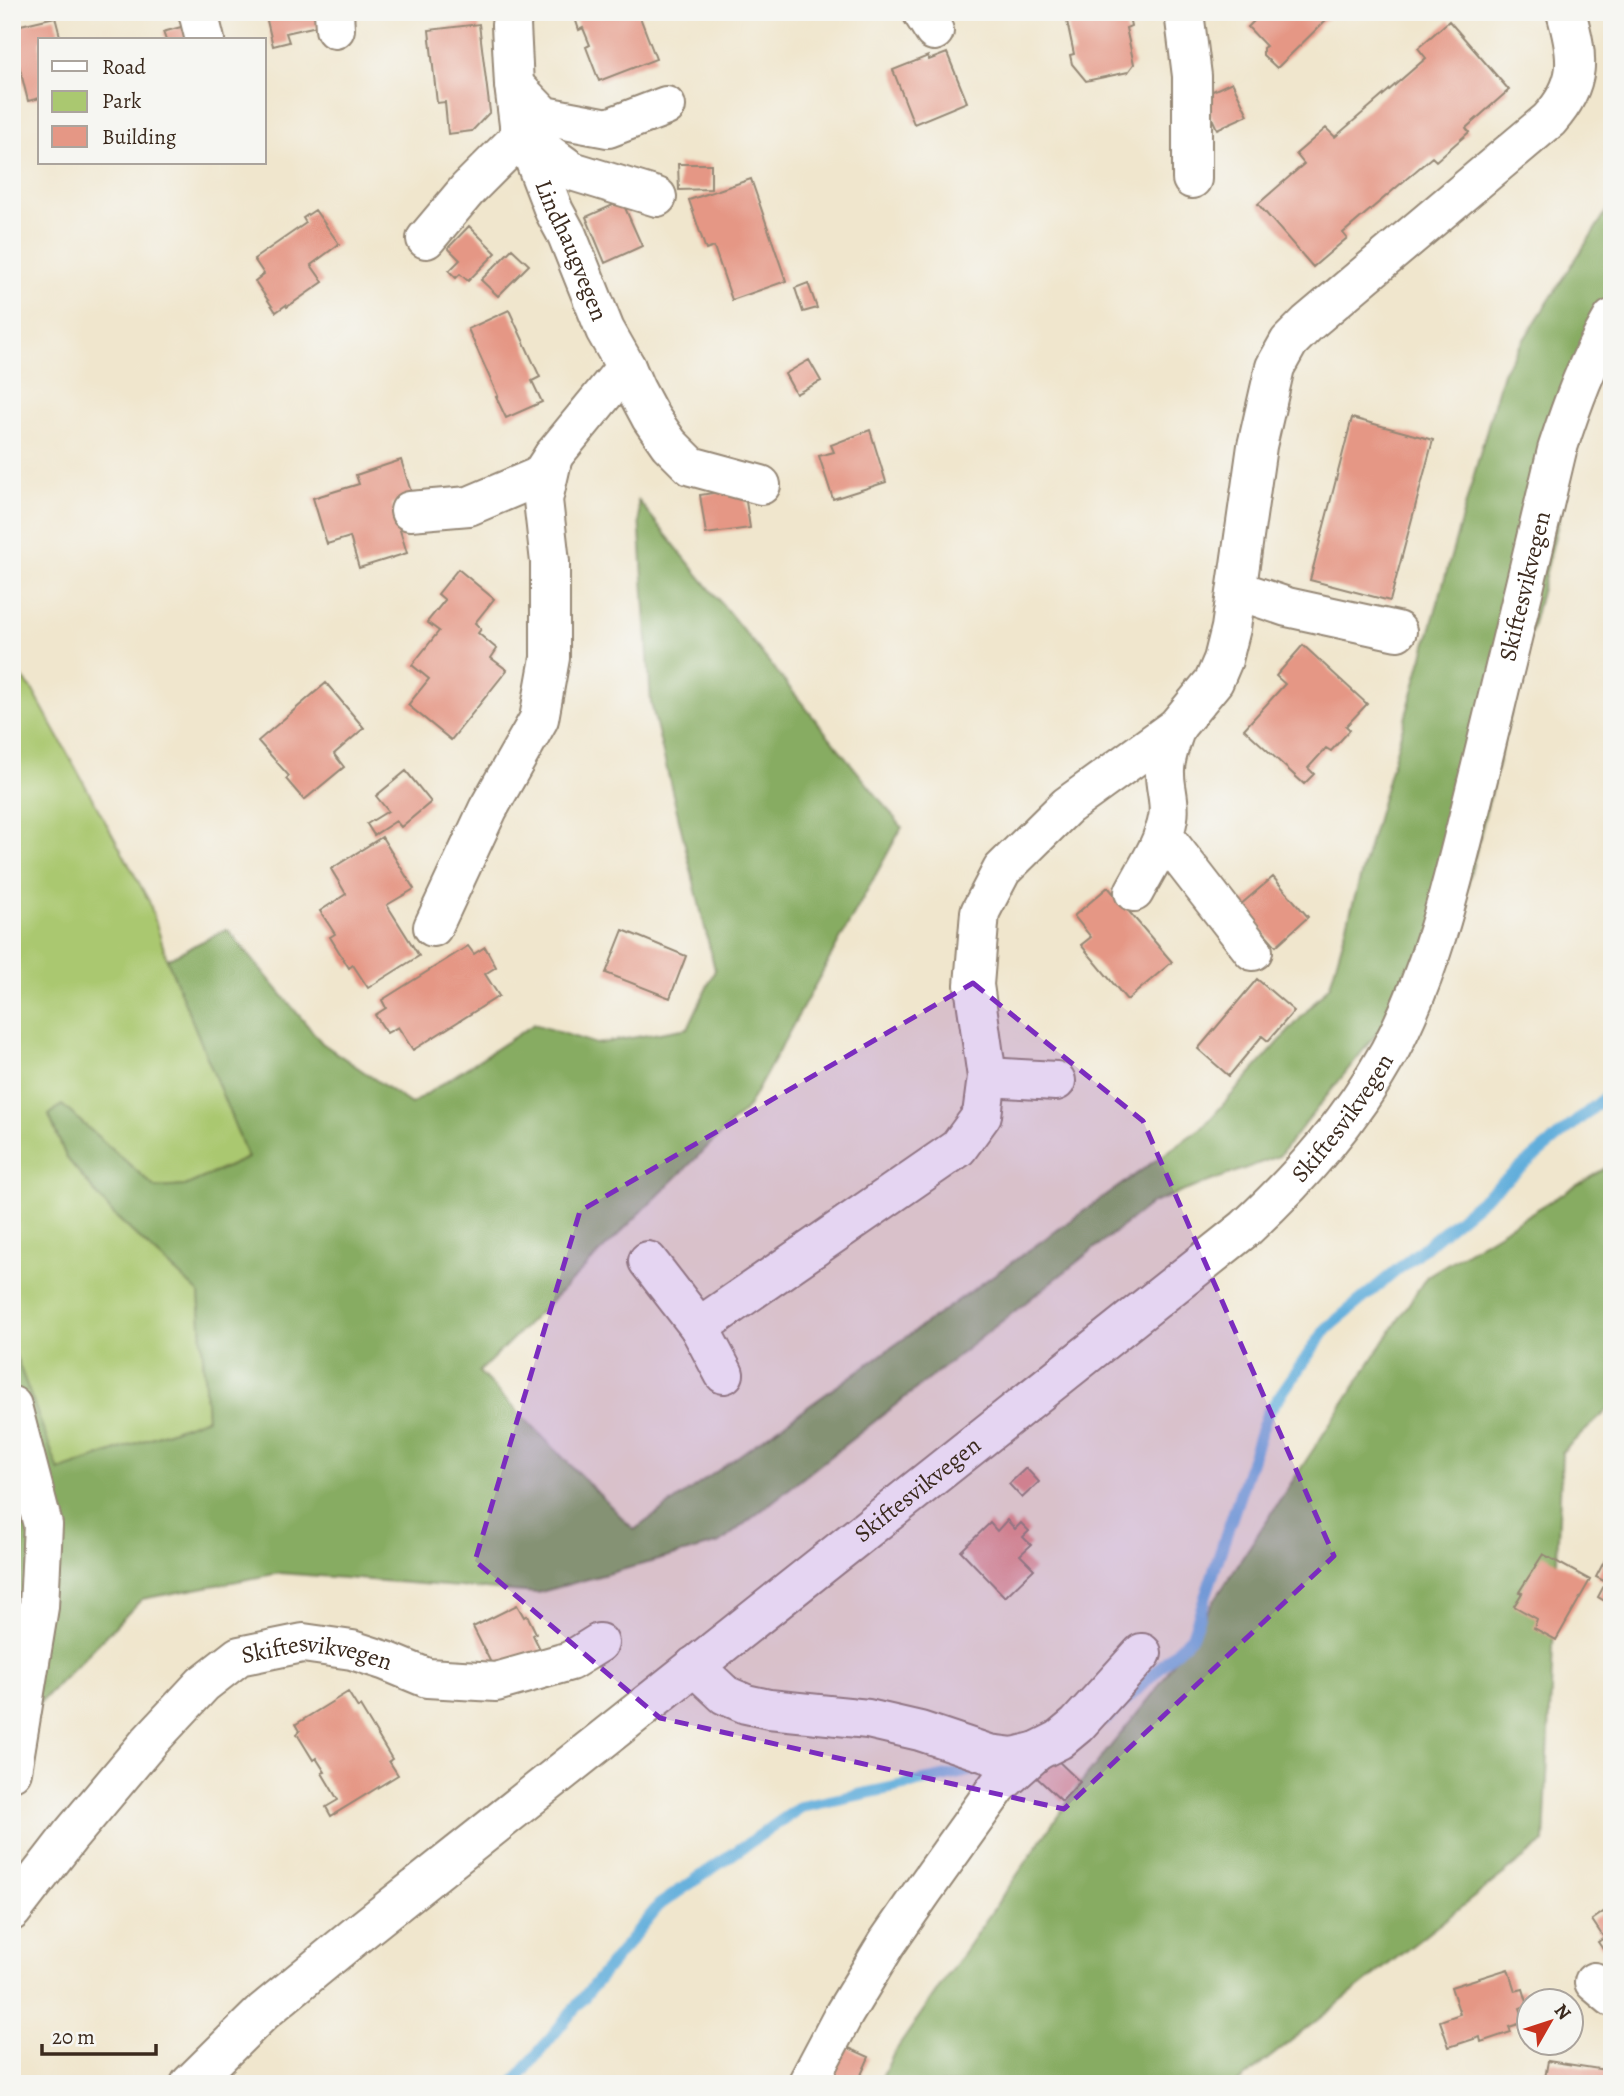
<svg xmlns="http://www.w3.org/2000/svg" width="1624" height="2096" viewBox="0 0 1624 2096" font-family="Alegreya,serif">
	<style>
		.green { fill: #aac870; stroke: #727947; stroke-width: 2 }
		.forest { fill: #87ac62; stroke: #616b40; stroke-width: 2 }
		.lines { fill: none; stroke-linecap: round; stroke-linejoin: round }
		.stream { stroke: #62aedb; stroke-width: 12 }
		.building { fill: #e59785 }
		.minor-casing { stroke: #968876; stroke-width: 42 }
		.major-casing { stroke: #968876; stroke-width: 42 }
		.minor { stroke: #fff; stroke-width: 38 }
		.major { stroke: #fff; stroke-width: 38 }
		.marked { fill: #7b2cbf; fill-opacity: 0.2; stroke: #7b2cbf; stroke-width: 5; stroke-dasharray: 14 9; stroke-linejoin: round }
		.labels { text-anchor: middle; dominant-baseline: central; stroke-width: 7; stroke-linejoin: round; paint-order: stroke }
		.street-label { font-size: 24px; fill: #3b2a1e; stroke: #f6f6f2 }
	</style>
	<rect width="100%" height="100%" fill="#f6f6f2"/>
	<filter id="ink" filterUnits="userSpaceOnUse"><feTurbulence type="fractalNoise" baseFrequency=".0143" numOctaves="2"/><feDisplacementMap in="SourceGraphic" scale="14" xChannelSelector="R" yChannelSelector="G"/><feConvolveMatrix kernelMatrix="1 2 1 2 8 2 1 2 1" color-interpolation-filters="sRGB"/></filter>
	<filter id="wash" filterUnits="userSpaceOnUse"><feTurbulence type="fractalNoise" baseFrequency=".00686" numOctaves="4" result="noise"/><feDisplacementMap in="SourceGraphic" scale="28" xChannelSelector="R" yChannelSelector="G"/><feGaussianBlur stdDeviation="1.57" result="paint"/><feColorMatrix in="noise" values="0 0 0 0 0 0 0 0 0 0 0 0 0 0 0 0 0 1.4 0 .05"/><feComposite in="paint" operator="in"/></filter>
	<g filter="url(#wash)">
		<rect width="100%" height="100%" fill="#f0e6cd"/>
		<path class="green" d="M 12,666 L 32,689 L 149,901 L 167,959 L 249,1157 L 185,1186 L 156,1188 L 62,1105 L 49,1115 L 66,1157 L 114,1215 L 199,1293 L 207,1418 L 58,1471 L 12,1346 Z"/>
		<path class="forest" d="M 1612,203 L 1612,357 L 1593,384 L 1455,935 L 1279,1156 L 1152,1203 L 720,1543 L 537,1593 L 280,1573 L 142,1599 L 12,1731 L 12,1346 L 59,1471 L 207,1418 L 199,1293 L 114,1215 L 66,1157 L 49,1115 L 62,1105 L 156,1188 L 185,1186 L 248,1158 L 167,959 L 227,929 L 322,1043 L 411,1104 L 534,1024 L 596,1044 L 688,1028 L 715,970 L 651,703 L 638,500 L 902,827 L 748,1107 L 479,1372 L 634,1530 L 1204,1126 L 1330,985 L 1503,372 Z
			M 1612,1164 L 1612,1406 L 1562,1452 L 1544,1842 L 1236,2084 L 879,2084 L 894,2053 L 1080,1784 L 1153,1694 L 1427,1276 Z"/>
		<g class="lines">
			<path class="stream" d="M 1106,1720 L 1192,1636 L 1267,1414 L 1327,1328 L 1612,1092
				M 513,2084 L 659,1905 L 801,1807 L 989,1767"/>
		</g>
		<g id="blocks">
			<path class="building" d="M 265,12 L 327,12 L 330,23 L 286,33 L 289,42 L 273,46 Z
				M 573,12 L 638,12 L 656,59 L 599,81 L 586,47 L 590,45 L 583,28 L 579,30 Z
				M 1065,12 L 1128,12 L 1131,26 L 1126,28 L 1134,64 L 1128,72 L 1086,81 L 1072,64 L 1070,55 L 1074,54 Z
				M 1263,12 L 1334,12 L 1277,68 L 1263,55 L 1263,48 L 1266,46 L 1248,27 Z
				M 55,17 L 61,40 L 40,40 L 40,98 L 28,101 L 12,37 L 12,27 Z
				M 1449,21 L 1509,90 L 1466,128 L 1469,132 L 1436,161 L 1432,157 L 1343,233 L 1347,238 L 1313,267 L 1258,204 L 1304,164 L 1296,154 L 1326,128 L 1335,137 L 1426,58 L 1418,48 Z
				M 192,24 L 196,40 L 166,40 L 163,32 Z
				M 479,24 L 490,112 L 472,131 L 448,134 L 445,102 L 437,103 L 429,30 Z
				M 947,53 L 967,102 L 914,124 L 893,70 L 928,56 L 929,60 Z
				M 1232,82 L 1248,115 L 1217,129 L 1202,96 Z
				M 678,164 L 711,164 L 711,189 L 679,190 Z
				M 751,179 L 786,281 L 732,300 L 714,247 L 706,250 L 689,200 Z
				M 622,201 L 642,246 L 605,263 L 586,217 Z
				M 315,210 L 339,244 L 311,265 L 323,282 L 287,307 L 286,305 L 276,312 L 255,281 L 264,274 L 254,259 L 306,223 L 303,218 Z
				M 469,226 L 496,253 L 468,281 L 460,274 L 456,278 L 449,271 L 460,260 L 448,248 Z
				M 512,249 L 529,265 L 498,296 L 481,280 Z
				M 808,283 L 817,308 L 803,312 L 795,288 Z
				M 509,310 L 540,377 L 532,381 L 542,402 L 506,418 L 496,397 L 498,396 L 468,329 Z
				M 809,360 L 821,381 L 796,394 L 785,374 Z
				M 1352,418 L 1433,440 L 1390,601 L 1310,580 Z
				M 870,430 L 886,482 L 833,499 L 819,456 L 834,452 L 831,445 Z
				M 401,460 L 413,498 L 392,504 L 407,553 L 359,568 L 350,537 L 327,544 L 313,498 L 359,484 L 356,475 Z
				M 744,488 L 750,528 L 706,534 L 700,495 Z
				M 458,569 L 494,599 L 475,623 L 481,629 L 478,633 L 497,649 L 491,658 L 507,670 L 451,740 L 408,705 L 429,679 L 412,665 L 439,631 L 427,622 L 445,600 L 438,594 Z
				M 1303,645 L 1367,704 L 1346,726 L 1350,730 L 1331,751 L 1326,748 L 1308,768 L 1314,774 L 1304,784 L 1244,729 L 1285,684 L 1276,676 Z
				M 326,683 L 364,728 L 334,754 L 344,767 L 304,800 L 286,779 L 289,776 L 258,741 Z
				M 406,771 L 431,802 L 401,827 L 396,821 L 374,835 L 367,824 L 388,811 L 376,796 Z
				M 382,837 L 414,889 L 387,905 L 419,956 L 368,988 L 353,965 L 349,968 L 330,937 L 335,934 L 320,911 L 346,894 L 331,869 Z
				M 1273,877 L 1308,917 L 1276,946 L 1240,905 Z
				M 1108,887 L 1172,962 L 1127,1000 L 1081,945 L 1091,937 L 1074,916 Z
				M 623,930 L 686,956 L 670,998 L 606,973 Z
				M 468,946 L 474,954 L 485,947 L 496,967 L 485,974 L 499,996 L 413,1050 L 398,1027 L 387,1033 L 375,1015 L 386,1008 L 382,1000 Z
				M 1257,979 L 1294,1011 L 1268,1041 L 1262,1036 L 1229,1076 L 1198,1049 Z
				M 1026,1468 L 1039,1482 L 1022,1498 L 1009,1484 Z
				M 1007,1520 L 1015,1529 L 1021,1523 L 1029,1531 L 1023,1537 L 1031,1545 L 1020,1555 L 1034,1569 L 1005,1597 L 961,1551 L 990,1523 L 997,1531 Z
				M 1543,1554 L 1590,1580 L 1556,1640 L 1534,1628 L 1537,1619 L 1514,1606 L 1522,1593 L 1519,1592 Z
				M 1607,1556 L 1612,1559 L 1612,1605 L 1598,1597 L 1606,1582 L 1596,1577 Z
				M 517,1605 L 524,1617 L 527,1615 L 536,1633 L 533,1635 L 541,1651 L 496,1673 L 473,1627 Z
				M 348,1692 L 358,1708 L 360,1706 L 392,1759 L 389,1761 L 398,1775 L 331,1816 L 326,1807 L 338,1800 L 322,1773 L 325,1772 L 316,1758 L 313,1760 L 297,1734 L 300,1731 L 296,1724 Z
				M 1053,1756 L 1080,1782 L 1062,1801 L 1034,1775 Z
				M 1612,1906 L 1612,1952 L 1607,1955 L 1598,1942 L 1604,1938 L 1592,1920 Z
				M 1508,1969 L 1515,1991 L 1523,1989 L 1528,2005 L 1520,2008 L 1525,2022 L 1509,2027 L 1511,2032 L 1481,2042 L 1480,2037 L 1449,2047 L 1440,2021 L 1460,2014 L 1451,1987 Z
				M 840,2044 L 869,2057 L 857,2084 L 827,2071 Z
				M 1548,2061 L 1612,2071 L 1612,2084 L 1544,2084 Z"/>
		</g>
	</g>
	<g filter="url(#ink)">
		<use href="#blocks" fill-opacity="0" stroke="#968876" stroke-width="2"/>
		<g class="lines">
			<g class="minor-casing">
				<g id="minor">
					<path d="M 198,12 L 205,40"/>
					<path d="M 334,12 L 335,29"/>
					<path id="s1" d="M 513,12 L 511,25 L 514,85 L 520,133 L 531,151 L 554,211 L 567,235 L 605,330 L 626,367 L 636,390 L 651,418 L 669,444 L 691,466 L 761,485"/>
					<path d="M 922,12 L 934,31"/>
					<path d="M 1184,12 L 1192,76 L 1192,179"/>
					<path d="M 514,85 L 544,116 L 608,128 L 666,106"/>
					<path d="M 426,239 L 468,189 L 516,141 L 520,133 L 572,171 L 657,197"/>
					<path d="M 410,511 L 469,506 L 540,476 L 553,456 L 626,367"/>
					<path d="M 1237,590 L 1287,607 L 1397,631"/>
					<path d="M 1163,835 L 1253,951"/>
					<path d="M 1134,892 C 1146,869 1164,843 1168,818 C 1171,803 1165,789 1165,774 C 1164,758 1171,743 1176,727"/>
					<path d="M 433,927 L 488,809 L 539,719 L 550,658 L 550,562 L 543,500 L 553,456"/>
					<path d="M 987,1077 L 1056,1081"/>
					<path d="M 648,1261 L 699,1327 L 724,1374"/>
					<path d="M 699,1327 L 958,1148 L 982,1115 L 987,1077 L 974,985 L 980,912 L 1002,870 L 1067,806 L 1176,727 L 1214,681 L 1223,660 L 1231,628 L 1257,446 L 1275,367 L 1289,342 L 1308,323 L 1549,120 C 1582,83 1579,58 1566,12"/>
					<path d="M 12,1406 L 43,1525 L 39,1607 L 12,1771"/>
					<path d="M 694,1666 L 725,1695 L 746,1704 L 769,1709 L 868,1719 L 920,1731 L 989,1754 L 1014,1757 L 1037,1751 L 1059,1740 L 1077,1725 L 1142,1653"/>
					<path id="s2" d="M 12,1911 L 70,1836 L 149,1742 L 203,1684 L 239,1656 L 303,1643 L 352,1650 L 386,1661 L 427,1678 L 496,1682 L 570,1661 L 599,1643"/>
					<path d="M 1594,1982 L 1612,1997"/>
					<path d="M 807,2084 L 844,2014 L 887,1943 L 923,1891 L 998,1786 L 1037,1751"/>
				</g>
			</g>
			<g class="major-casing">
				<g id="major">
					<path id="s3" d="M 190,2084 L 263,2012 L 354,1937 L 1246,1228 C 1303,1175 1351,1120 1389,1052 C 1436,964 1456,866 1480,770 C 1506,663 1532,557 1557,450 C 1572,404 1588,360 1612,319"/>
				</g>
			</g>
			<use href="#minor" class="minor"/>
			<use href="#major" class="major"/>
		</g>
	</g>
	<path class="marked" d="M 973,983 L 1143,1121 L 1334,1556 L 1064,1809 L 660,1718 L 475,1561 L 580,1211 Z"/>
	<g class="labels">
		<g class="street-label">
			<text stroke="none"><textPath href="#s1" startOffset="250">Lindhaugvegen</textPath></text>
			<text stroke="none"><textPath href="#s3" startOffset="2074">Skiftesvikvegen</textPath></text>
			<text stroke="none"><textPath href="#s3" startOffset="1507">Skiftesvikvegen</textPath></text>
			<text stroke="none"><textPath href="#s3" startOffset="940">Skiftesvikvegen</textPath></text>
			<text stroke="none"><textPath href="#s2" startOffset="422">Skiftesvikvegen</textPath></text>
		</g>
	</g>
	<rect width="1624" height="2096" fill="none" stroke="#f6f6f2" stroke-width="42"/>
	<rect x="38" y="38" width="228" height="126" fill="#f6f6f2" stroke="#aba49d" stroke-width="2"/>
	<rect x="52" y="61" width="35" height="10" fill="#ffffff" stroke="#aba49d" stroke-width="2"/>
	<text x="102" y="74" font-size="21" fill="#3b2a1e">Road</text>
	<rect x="52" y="91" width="35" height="21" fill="#aac870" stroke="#aba49d" stroke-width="2"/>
	<text x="102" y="108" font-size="21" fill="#3b2a1e">Park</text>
	<rect x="52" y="126" width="35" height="21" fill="#e59785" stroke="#aba49d" stroke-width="2"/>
	<text x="102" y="144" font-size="21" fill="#3b2a1e">Building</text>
	<g transform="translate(1550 2022) rotate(51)"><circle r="33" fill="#f6f6f2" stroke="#aba49d" stroke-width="2"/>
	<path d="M0-5L12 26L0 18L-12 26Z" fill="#c8321e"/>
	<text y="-10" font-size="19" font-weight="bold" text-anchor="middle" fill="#3b2a1e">N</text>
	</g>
	<path d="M42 2044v10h114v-10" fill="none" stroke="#3b2a1e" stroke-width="3.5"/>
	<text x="52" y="2044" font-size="21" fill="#3b2a1e" stroke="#f6f6f2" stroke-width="5" paint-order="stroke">20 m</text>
</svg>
